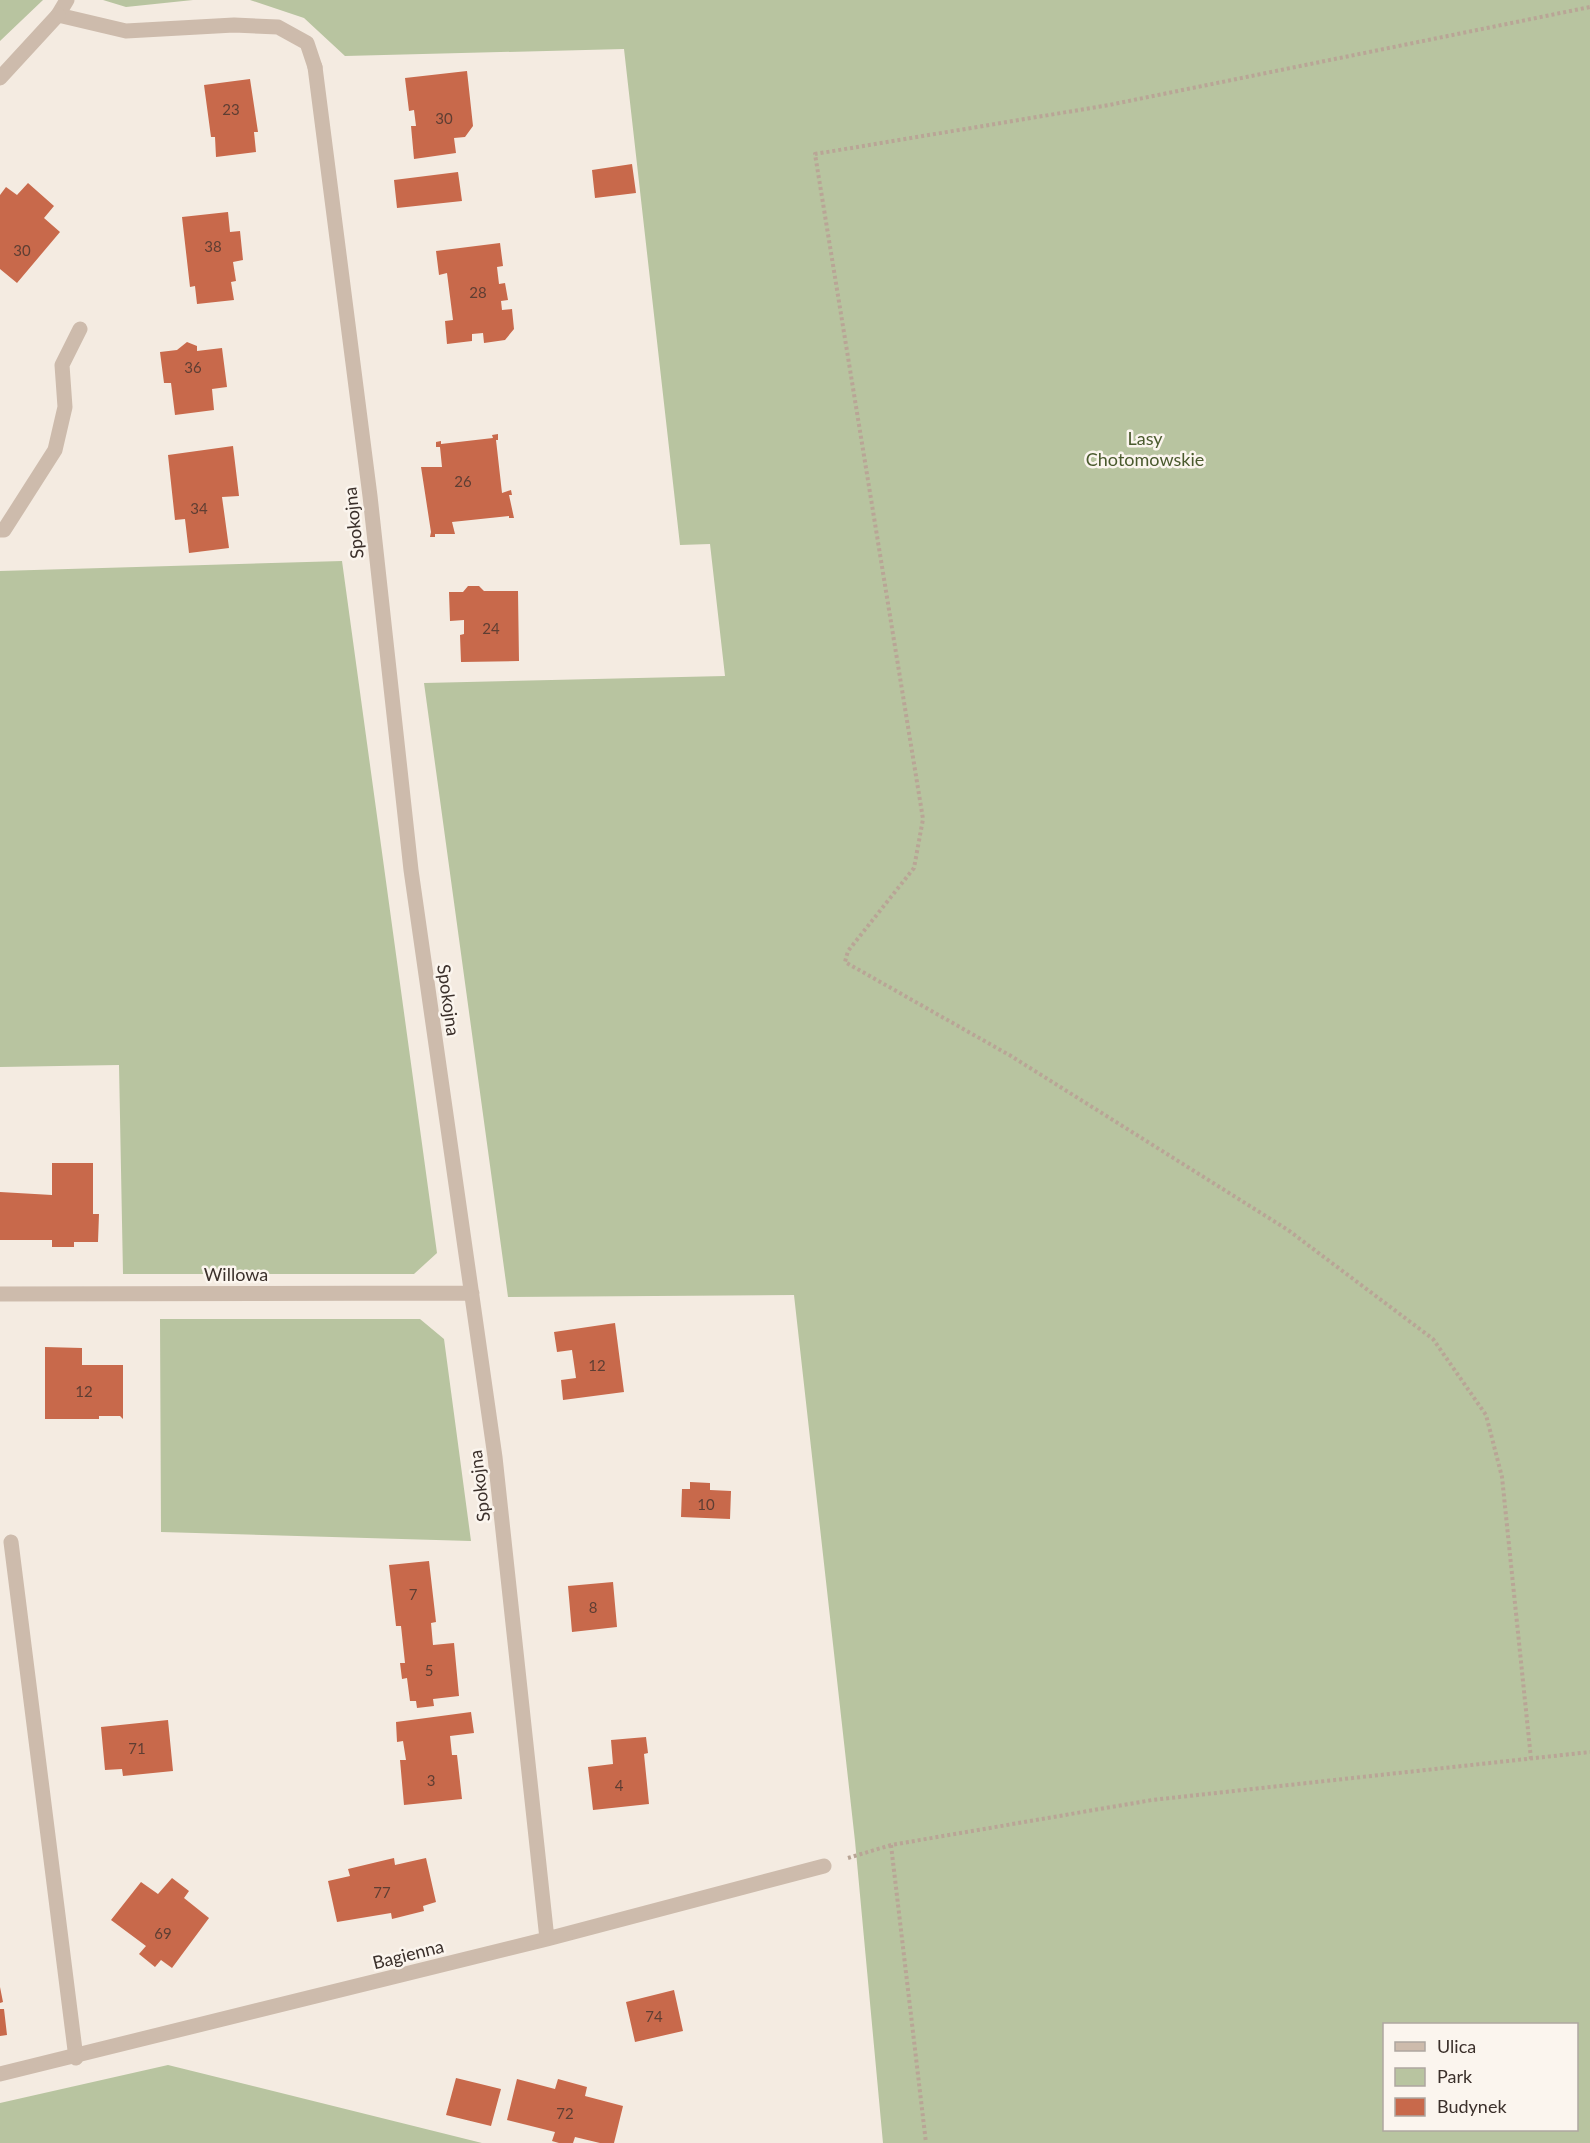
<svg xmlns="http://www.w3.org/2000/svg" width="1590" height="2143" viewBox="0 0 1590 2143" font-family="Lato,sans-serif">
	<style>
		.green { fill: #b8c4a0; fill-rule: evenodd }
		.building { fill: #c8694b }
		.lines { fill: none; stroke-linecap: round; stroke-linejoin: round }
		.path { stroke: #b9a596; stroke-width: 4; stroke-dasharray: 3 3; stroke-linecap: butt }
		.lane { stroke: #cdbbac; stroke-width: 15 }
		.street { stroke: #cdbbac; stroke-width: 15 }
		.labels { text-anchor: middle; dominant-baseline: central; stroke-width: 5; stroke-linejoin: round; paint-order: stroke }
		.number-label { font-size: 15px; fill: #5e3e33 }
		.park-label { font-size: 18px; fill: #4a5a2e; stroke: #fbf5ee }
		.street-label { font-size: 18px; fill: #3b302b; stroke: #fbf5ee }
	</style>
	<rect width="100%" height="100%" fill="#f4ebe1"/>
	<path class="green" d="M 0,0 L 43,0 L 0,41 Z
		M 103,0 L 193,0 L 126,7 Z
		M 250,0 L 1590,0 L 1590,2143 L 883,2143 L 855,1841 L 794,1295 L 508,1297 L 424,683 L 725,676 L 710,544 L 680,545 L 624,49 L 345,56 L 304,18 ZM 1384,2024 L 1576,2024 L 1576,2130 L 1384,2130 Z
		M 342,561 L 437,1253 L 414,1274 L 123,1274 L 119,1065 L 0,1067 L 0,571 Z
		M 160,1319 L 420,1319 L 444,1339 L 471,1541 L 161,1532 Z
		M 168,2065 L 482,2143 L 0,2143 L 0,2103 Z"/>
	<path class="building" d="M 467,71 L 473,126 L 465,137 L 454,138 L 456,153 L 414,159 L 411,126 L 416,126 L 414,110 L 409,111 L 405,78 Z
		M 250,79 L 258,132 L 254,132 L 256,152 L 216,157 L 215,137 L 211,137 L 204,85 Z
		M 632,164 L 636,193 L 595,198 L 592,170 Z
		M 458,172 L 462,201 L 397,208 L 394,180 Z
		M 28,183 L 54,206 L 44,218 L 60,232 L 17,283 L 0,269 L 0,195 L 6,187 L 17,195 Z
		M 228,212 L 230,232 L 240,231 L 243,260 L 233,262 L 236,281 L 231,282 L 234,300 L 197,304 L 195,286 L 190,287 L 182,217 Z
		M 500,243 L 503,266 L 497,267 L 499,284 L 505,283 L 508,300 L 501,301 L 502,310 L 512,309 L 514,329 L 505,340 L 484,343 L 483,333 L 472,334 L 472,341 L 447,344 L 445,321 L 453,320 L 447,273 L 439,275 L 436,251 Z
		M 187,342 L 197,346 L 197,351 L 222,348 L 227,387 L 212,389 L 214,410 L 175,415 L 171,383 L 164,383 L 160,352 L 177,350 Z
		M 498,434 L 498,440 L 496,440 L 502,493 L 511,490 L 512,495 L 509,495 L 514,518 L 509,518 L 509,516 L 452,522 L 455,534 L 435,534 L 435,537 L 430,537 L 431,532 L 421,467 L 442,467 L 440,447 L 436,447 L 436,442 L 441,441 L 441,444 L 493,438 L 492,435 Z
		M 233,446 L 239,496 L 222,497 L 229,548 L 189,553 L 185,519 L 175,520 L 168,455 Z
		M 468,586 L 479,586 L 484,591 L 518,591 L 519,661 L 461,662 L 460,635 L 464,634 L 464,620 L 450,621 L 449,592 L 463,592 Z
		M 52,1163 L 93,1163 L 93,1214 L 99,1214 L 98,1242 L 74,1242 L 74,1247 L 52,1247 L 52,1240 L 0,1240 L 0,1192 L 52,1195 Z
		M 615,1323 L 624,1392 L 563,1400 L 561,1380 L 576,1378 L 572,1350 L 557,1352 L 554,1332 Z
		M 45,1347 L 82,1348 L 82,1365 L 123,1365 L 123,1419 L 120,1416 L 99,1416 L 99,1419 L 45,1419 Z
		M 690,1482 L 710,1483 L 710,1490 L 731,1491 L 730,1519 L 681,1517 L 682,1489 L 690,1489 Z
		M 429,1561 L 436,1622 L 431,1623 L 433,1645 L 454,1643 L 459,1696 L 433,1699 L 434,1706 L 417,1708 L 416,1701 L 410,1701 L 407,1678 L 402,1679 L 400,1663 L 405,1663 L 401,1626 L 396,1626 L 389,1565 Z
		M 613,1582 L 617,1627 L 572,1632 L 568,1586 Z
		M 471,1712 L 474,1733 L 450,1736 L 452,1755 L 457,1755 L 462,1799 L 404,1805 L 400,1760 L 406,1760 L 403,1741 L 397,1742 L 396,1722 Z
		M 168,1720 L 173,1771 L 123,1776 L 122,1769 L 105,1770 L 101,1727 Z
		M 646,1737 L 648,1753 L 644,1754 L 649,1804 L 593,1810 L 588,1767 L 613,1764 L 611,1740 Z
		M 394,1858 L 395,1865 L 426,1858 L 436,1902 L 423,1906 L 424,1911 L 392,1919 L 391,1913 L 337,1922 L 328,1881 L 350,1876 L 348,1869 Z
		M 172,1878 L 189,1891 L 184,1898 L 209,1918 L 172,1968 L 161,1960 L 155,1967 L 139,1954 L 146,1946 L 111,1920 L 141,1882 L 158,1894 Z
		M 0,1987 L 3,2002 L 0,2003 Z
		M 674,1990 L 683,2031 L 635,2042 L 626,2002 Z
		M 0,2009 L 4,2009 L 7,2035 L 0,2036 Z
		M 456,2078 L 501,2089 L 491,2126 L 446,2115 Z
		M 517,2079 L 555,2089 L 558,2079 L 587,2087 L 585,2096 L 623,2106 L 614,2143 L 600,2143 L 575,2137 L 573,2143 L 559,2143 L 552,2141 L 555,2132 L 507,2120 Z"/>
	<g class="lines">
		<path class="path" d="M 1531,1759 L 1502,1477 L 1486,1415 L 1433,1339 L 1288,1230 L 1011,1056 L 845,962 L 848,951 L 914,868 L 923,819 L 815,154 L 1109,105 L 1590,7
			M 891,1845 L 926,2143
			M 848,1858 L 891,1845 L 1152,1800 L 1590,1752"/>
		<path class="lane" d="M 67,0 L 58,15 L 126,31 L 234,25 L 278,27 L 307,43 L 315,67
			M 0,530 L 4,530 L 55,450 L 65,407 L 62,365 L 80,329
			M 11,1542 L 76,2058"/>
		<path class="street" d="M 315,67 L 370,496 L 411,870 L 495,1457 L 547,1939
			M 0,78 L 58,15
			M 0,1294 L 472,1293
			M 0,2074 L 547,1939 L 824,1866"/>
	</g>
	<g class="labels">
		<g class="number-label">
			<text x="231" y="109">23</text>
			<text x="444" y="118">30</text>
			<text x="213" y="246">38</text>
			<text x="22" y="250">30</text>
			<text x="478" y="292">28</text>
			<text x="193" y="367">36</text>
			<text x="463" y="481">26</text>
			<text x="199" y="508">34</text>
			<text x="491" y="628">24</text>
			<text x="597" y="1365">12</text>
			<text x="84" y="1391">12</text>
			<text x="706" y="1504">10</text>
			<text x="413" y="1594">7</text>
			<text x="593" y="1607">8</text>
			<text x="429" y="1670">5</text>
			<text x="137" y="1748">71</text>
			<text x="431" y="1780">3</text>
			<text x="619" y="1785">4</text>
			<text x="382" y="1892">77</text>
			<text x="163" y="1933">69</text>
			<text x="654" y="2016">74</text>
			<text x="565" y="2113">72</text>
		</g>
		<g class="park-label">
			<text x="1145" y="438">Lasy<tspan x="1145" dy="21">Chotomowskie</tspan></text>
		</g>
		<g class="street-label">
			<text transform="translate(353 523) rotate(-96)">Spokojna</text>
			<text transform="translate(449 1000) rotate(82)">Spokojna</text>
			<text x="236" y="1274">Willowa</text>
			<text transform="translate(479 1486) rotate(-97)">Spokojna</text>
			<text transform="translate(408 1954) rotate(-14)">Bagienna</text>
		</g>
	</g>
	<rect x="1383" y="2023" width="195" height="108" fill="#fbf5ee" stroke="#aea6a0" stroke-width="1.5"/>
	<rect x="1395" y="2042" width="30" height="9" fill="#cdbbac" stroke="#aea6a0" stroke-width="1.5"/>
	<text x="1437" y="2053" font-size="18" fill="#3b302b">Ulica</text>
	<rect x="1395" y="2068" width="30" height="18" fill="#b8c4a0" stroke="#aea6a0" stroke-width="1.5"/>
	<text x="1437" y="2083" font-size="18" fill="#3b302b">Park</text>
	<rect x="1395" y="2098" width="30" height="18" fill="#c8694b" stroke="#aea6a0" stroke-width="1.5"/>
	<text x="1437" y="2113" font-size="18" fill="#3b302b">Budynek</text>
</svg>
